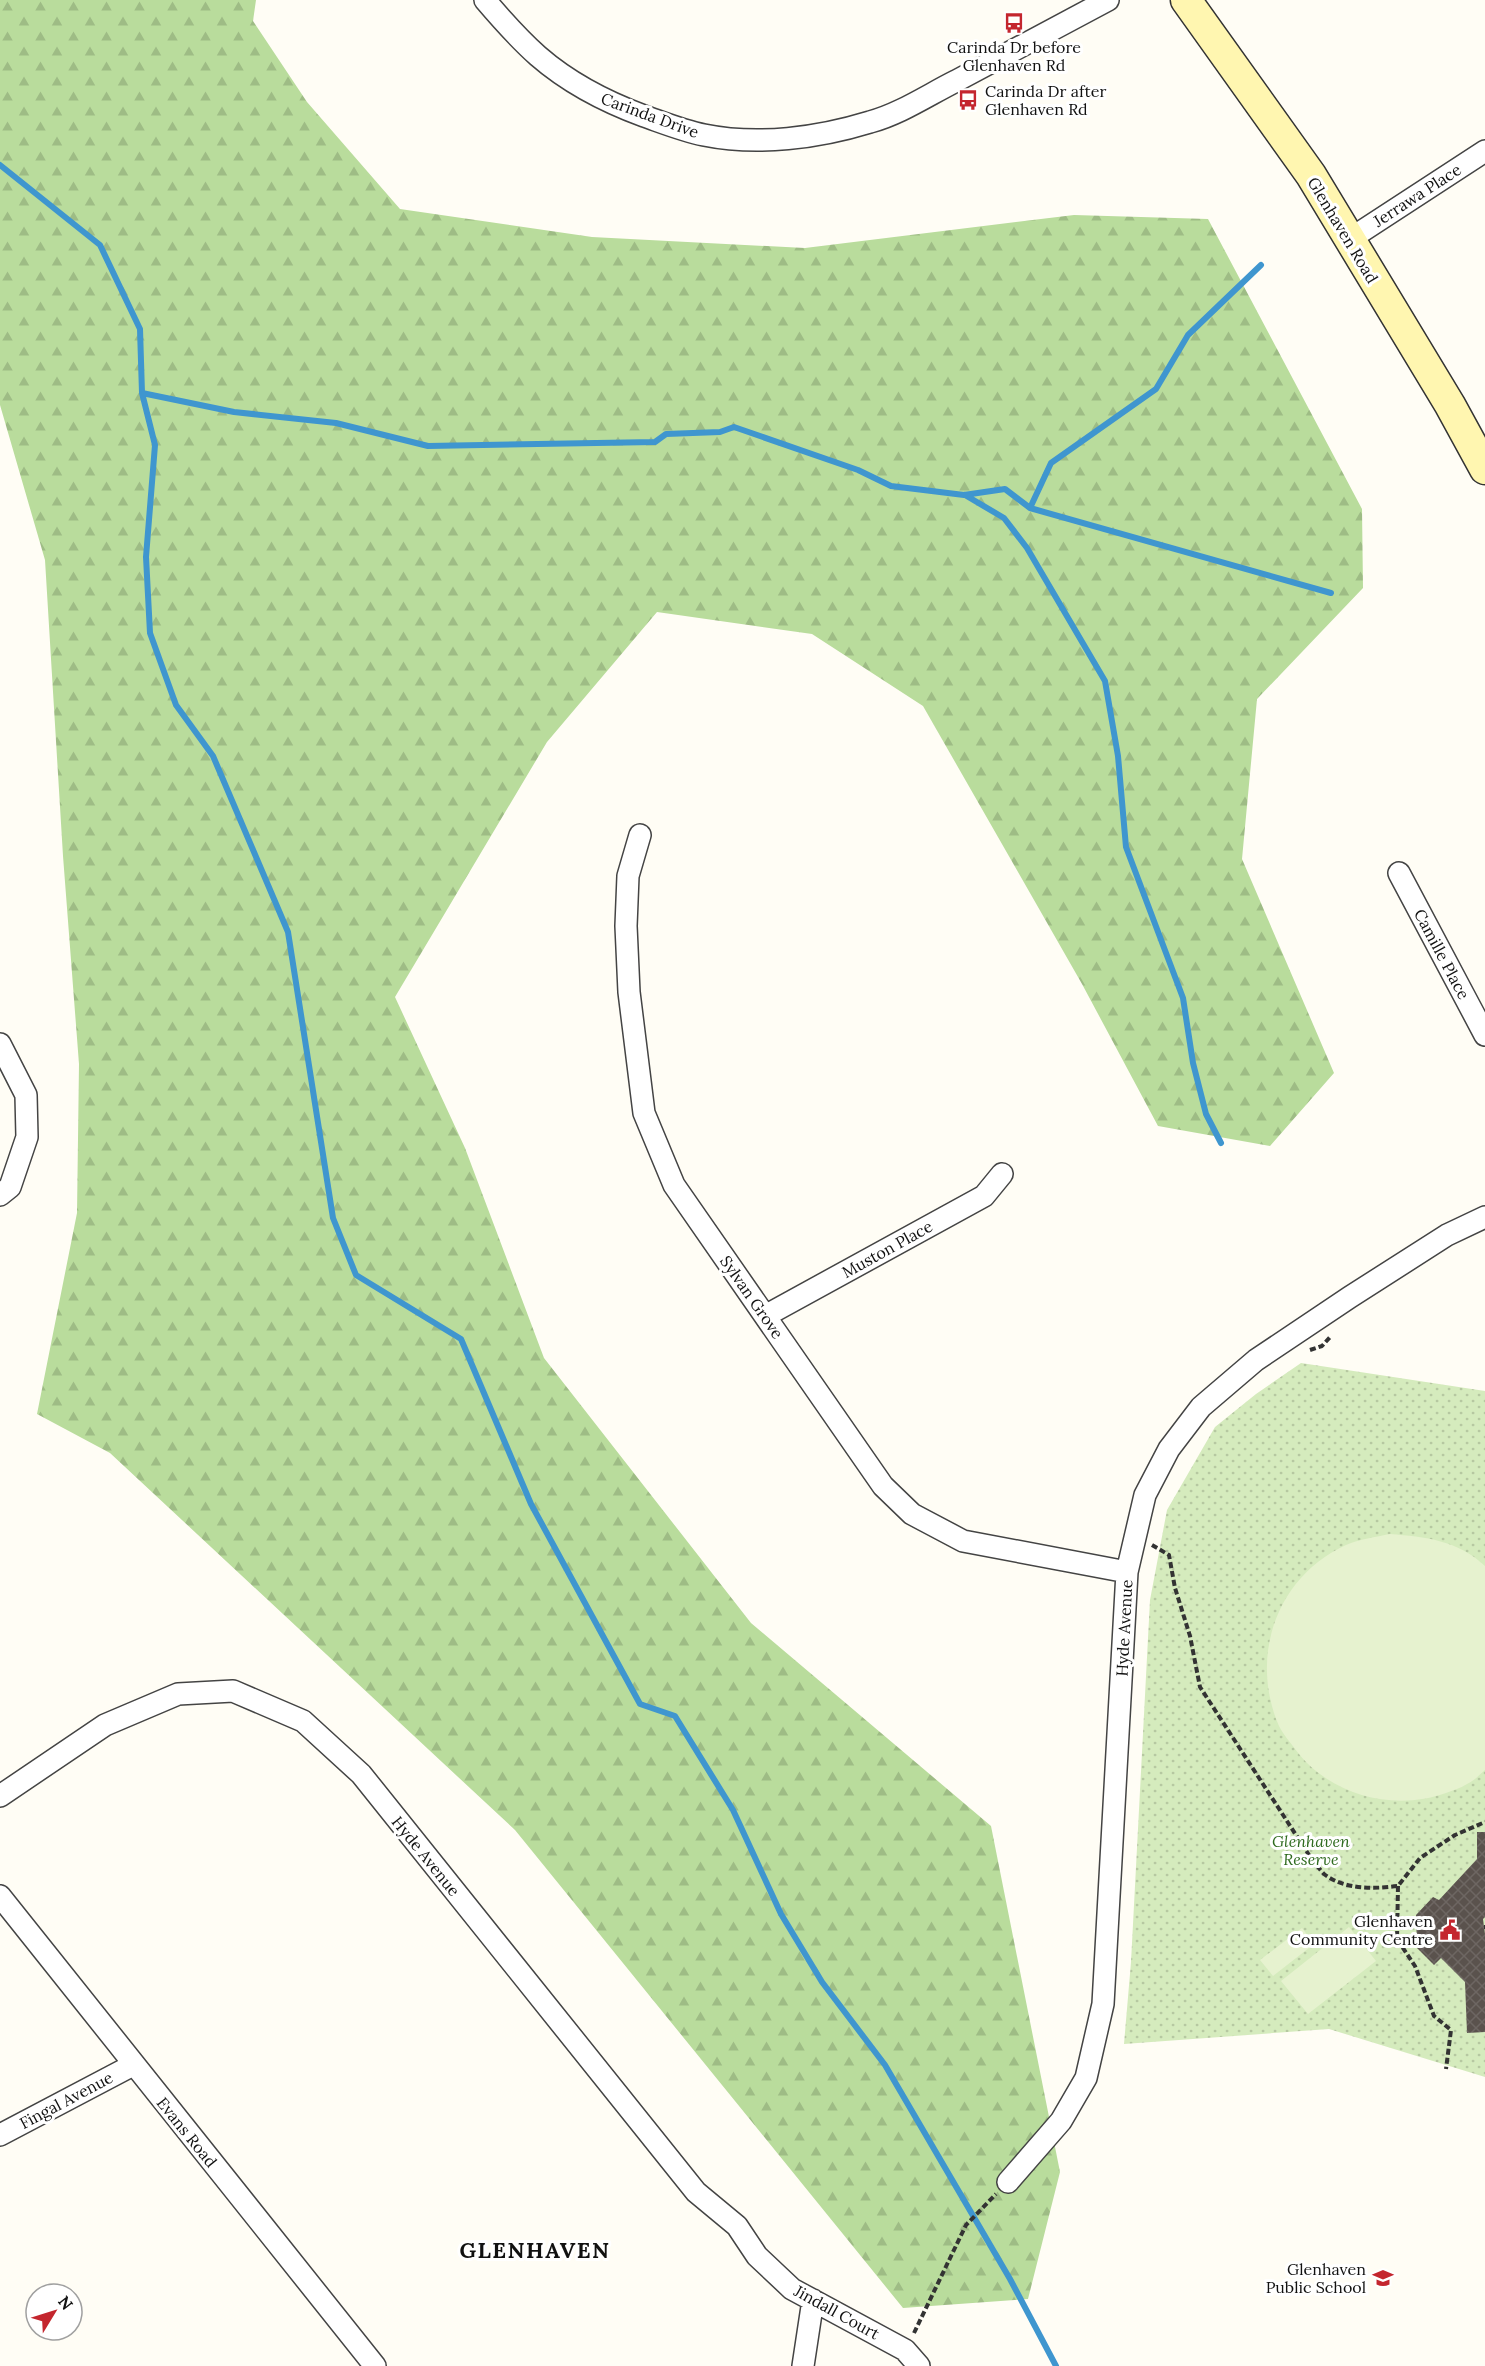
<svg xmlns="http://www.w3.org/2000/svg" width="1485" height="2366" viewBox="0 0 1485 2366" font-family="Lora,serif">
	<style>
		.forest { fill: url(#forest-firs) }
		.park { fill: url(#park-dots) }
		.pitch { fill: #e6f2cf }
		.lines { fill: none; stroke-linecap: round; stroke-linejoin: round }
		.stream { stroke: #3f96cf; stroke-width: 6 }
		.building { fill: url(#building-cross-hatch) }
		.minor-casing { stroke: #444; stroke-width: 24 }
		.secondary-casing { stroke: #333; stroke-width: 33 }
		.path { stroke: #333; stroke-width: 4; stroke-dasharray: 6 3; stroke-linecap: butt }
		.minor { stroke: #fff; stroke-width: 21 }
		.secondary { stroke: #fff6b0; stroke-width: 30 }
		.labels { text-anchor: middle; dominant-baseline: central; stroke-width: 6; stroke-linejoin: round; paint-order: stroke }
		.poi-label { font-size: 16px; fill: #111; stroke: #fff; text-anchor: end }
		.street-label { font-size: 16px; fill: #111; stroke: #fff }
		.park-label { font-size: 16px; font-style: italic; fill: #2f6b1f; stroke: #fff }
		.district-label { font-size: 22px; font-weight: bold; letter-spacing: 1.5px; fill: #111; stroke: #fff }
	</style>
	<defs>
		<pattern id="forest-firs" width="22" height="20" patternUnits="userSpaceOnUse" patternTransform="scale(1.5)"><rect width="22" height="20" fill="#b9dc9c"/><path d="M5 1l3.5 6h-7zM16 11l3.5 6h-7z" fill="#9ebc85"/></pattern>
		<pattern id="park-dots" width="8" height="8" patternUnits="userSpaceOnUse" patternTransform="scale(1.5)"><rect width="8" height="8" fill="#d5ebbd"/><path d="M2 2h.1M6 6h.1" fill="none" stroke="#b6c8a1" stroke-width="1.8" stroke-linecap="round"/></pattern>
		<pattern id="building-cross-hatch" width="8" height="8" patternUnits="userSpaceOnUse" patternTransform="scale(1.5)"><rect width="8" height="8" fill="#5a524d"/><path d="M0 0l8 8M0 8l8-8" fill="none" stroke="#6d6662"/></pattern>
	</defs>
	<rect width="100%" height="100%" fill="#fffdf5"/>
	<path class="forest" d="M 0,0 L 256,0 L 253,21 L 307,102 L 400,209 L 592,237 L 805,248 L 1074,215 L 1208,219 L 1362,509 L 1363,588 L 1257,699 L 1242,859 L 1334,1073 L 1270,1146 L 1158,1126 L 1082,984 L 923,706 L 812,634 L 657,612 L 547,742 L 395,997 L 465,1148 L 544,1358 L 751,1623 L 991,1826 L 1060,2172 L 1028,2299 L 903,2308 L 515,1830 L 110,1453 L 37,1414 L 77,1213 L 79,1064 L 63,856 L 45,560 L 0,405 Z"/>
	<path class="park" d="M 1301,1363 L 1485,1391 L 1485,2077 L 1329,2029 L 1124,2044 L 1131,1962 L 1150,1600 L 1167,1510 L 1215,1427 L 1256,1394 Z"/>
	<path class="pitch" d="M 1390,1534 C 1425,1537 1458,1540 1485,1566 L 1485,1770 C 1479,1775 1474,1781 1467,1784 C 1461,1788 1453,1790 1446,1793 C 1393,1812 1329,1795 1295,1749 C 1290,1742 1283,1734 1279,1726 C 1249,1657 1276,1577 1346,1545 C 1359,1539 1376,1537 1390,1534 Z
		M 1349,1927 L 1376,1961 L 1308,2014 L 1281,1981 Z
		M 1302,1928 L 1314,1944 L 1273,1976 L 1260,1960 Z"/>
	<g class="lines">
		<path class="stream" d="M 0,165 L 100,245 L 140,329 L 142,393 L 155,445 L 146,557 L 150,633 L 176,705 L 213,756 L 288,932 L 333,1218 L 356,1275 L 461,1339 L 531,1504 L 640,1704 L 675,1716 L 733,1810 L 781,1914 L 822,1982 L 885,2065 L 1010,2279 L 1056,2366
			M 142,393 L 234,412 L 336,423 L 428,446 L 655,442 L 666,434 L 720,432 L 734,427 L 858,470 L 891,486 L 964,495 L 1005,489 L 1030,508 L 1331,593
			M 965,495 L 1004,518 L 1027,548 L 1105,681 L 1118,756 L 1126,847 L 1183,998 L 1193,1063 L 1206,1114 L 1221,1143
			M 1030,508 L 1051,463 L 1156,389 L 1188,335 L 1261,265"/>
	</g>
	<path class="building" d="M 1477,1832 L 1485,1832 L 1485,1917 L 1483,1919 L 1485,1934 L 1485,2032 L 1467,2033 L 1465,1982 L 1441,1958 L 1434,1965 L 1417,1948 L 1416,1915 L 1433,1897 L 1439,1900 L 1477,1859 Z"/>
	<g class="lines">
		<g class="minor-casing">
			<path id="minor" d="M 485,0 C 502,20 519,39 538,56 C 569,83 606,102 644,116 C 664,123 684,131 704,135 C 758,146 818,138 870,122 C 900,114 928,95 956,81 C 1006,54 1057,27 1108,0
				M 1350,239 L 1485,151
				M 640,835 L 628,876 L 626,926 L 629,992 L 644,1113 L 674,1185 L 883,1486 L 912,1514 L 963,1541 L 1127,1572
				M 1399,873 L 1485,1035
				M 0,1044 L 26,1095 L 27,1137 L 10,1187 L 0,1195
				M 765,1316 L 984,1196 L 1002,1174
				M 0,1796 L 105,1725 L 178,1694 L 233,1691 L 303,1721 L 361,1774 L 696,2192 L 737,2226 L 757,2256 L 792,2289 L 905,2350 L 919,2366
				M 0,1896 L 375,2366
				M 0,2135 L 133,2065
				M 1008,2182 L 1061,2121 L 1086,2078 L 1103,2004 L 1127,1572 L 1145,1495 L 1169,1449 L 1201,1407 L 1256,1360 L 1350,1297 L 1447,1235 L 1485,1217
				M 803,2366 L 813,2300"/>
		</g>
		<g class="secondary-casing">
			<path id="secondary" d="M 1186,0 L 1311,175 L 1450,405 L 1485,469"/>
		</g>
		<path class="path" d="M 1310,1350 L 1322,1346 L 1331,1336
			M 1152,1545 L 1169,1555 L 1175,1588 L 1190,1636 L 1200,1687 L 1309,1855 C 1314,1861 1319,1869 1324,1874 C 1345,1890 1373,1889 1398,1886 L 1420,1858 L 1455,1835 L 1485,1822
			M 1398,1886 L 1397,1939 L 1415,1966 L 1434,2016 L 1451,2030 L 1446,2069
			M 1484,1927 L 1485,1927
			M 914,2333 L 966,2225 L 996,2194"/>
		<use href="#minor" class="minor"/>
		<use href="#secondary" class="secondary"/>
	</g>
	<defs>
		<g id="bus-bare" transform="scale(1.62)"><path d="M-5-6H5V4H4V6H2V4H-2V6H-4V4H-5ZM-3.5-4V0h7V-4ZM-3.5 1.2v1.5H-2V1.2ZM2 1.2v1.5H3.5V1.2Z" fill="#c4262e" stroke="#fff" stroke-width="2.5" paint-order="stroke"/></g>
		<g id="civic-bare" transform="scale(1.62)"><path d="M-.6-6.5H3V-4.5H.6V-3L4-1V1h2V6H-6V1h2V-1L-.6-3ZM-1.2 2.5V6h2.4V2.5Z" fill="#c4262e" stroke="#fff" stroke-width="2.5" paint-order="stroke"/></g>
		<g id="school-bare" transform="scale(1.62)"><path d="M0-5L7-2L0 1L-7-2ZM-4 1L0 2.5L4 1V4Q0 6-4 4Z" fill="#c4262e" stroke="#fff" stroke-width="2.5" paint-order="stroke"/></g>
	</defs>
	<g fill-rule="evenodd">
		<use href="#bus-bare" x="1014" y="23"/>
		<use href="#bus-bare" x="968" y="100"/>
		<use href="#civic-bare" x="1450" y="1930"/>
		<use href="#school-bare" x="1383" y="2278"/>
	</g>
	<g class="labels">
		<g class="poi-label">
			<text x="1014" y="47" text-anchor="middle">Carinda Dr before<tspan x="1014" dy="18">Glenhaven Rd</tspan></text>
			<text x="985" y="91" text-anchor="start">Carinda Dr after<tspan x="985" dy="18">Glenhaven Rd</tspan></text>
			<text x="1433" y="1921">Glenhaven<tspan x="1433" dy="18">Community Centre</tspan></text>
			<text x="1366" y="2269">Glenhaven<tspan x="1366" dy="18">Public School</tspan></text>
		</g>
		<g class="street-label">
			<text transform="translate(650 115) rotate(20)">Carinda Drive</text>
			<text transform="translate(1417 195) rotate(-33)">Jerrawa Place</text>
			<text transform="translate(1343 230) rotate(59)">Glenhaven Road</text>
			<text transform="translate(1442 954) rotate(62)">Camille Place</text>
			<text transform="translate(887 1249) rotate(-29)">Muston Place</text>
			<text transform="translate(752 1297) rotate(55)">Sylvan Grove</text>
			<text transform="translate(1124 1628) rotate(-87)">Hyde Avenue</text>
			<text transform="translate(426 1856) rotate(51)">Hyde Avenue</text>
			<text transform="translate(66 2100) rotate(-28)">Fingal Avenue</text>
			<text transform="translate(187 2132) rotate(51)">Evans Road</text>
			<text transform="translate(837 2312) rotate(29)">Jindall Court</text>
		</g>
		<g class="park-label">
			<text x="1311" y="1841">Glenhaven<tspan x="1311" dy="18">Reserve</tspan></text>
		</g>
		<g class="district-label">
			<text x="535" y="2250">GLENHAVEN</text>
		</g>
	</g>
	<g transform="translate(54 2312) rotate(52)"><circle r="28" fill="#ffffff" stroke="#a0a0a0" stroke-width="1.5"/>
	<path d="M0-4.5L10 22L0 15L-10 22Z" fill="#c4262e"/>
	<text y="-9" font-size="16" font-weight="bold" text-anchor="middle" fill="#111111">N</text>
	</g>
</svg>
